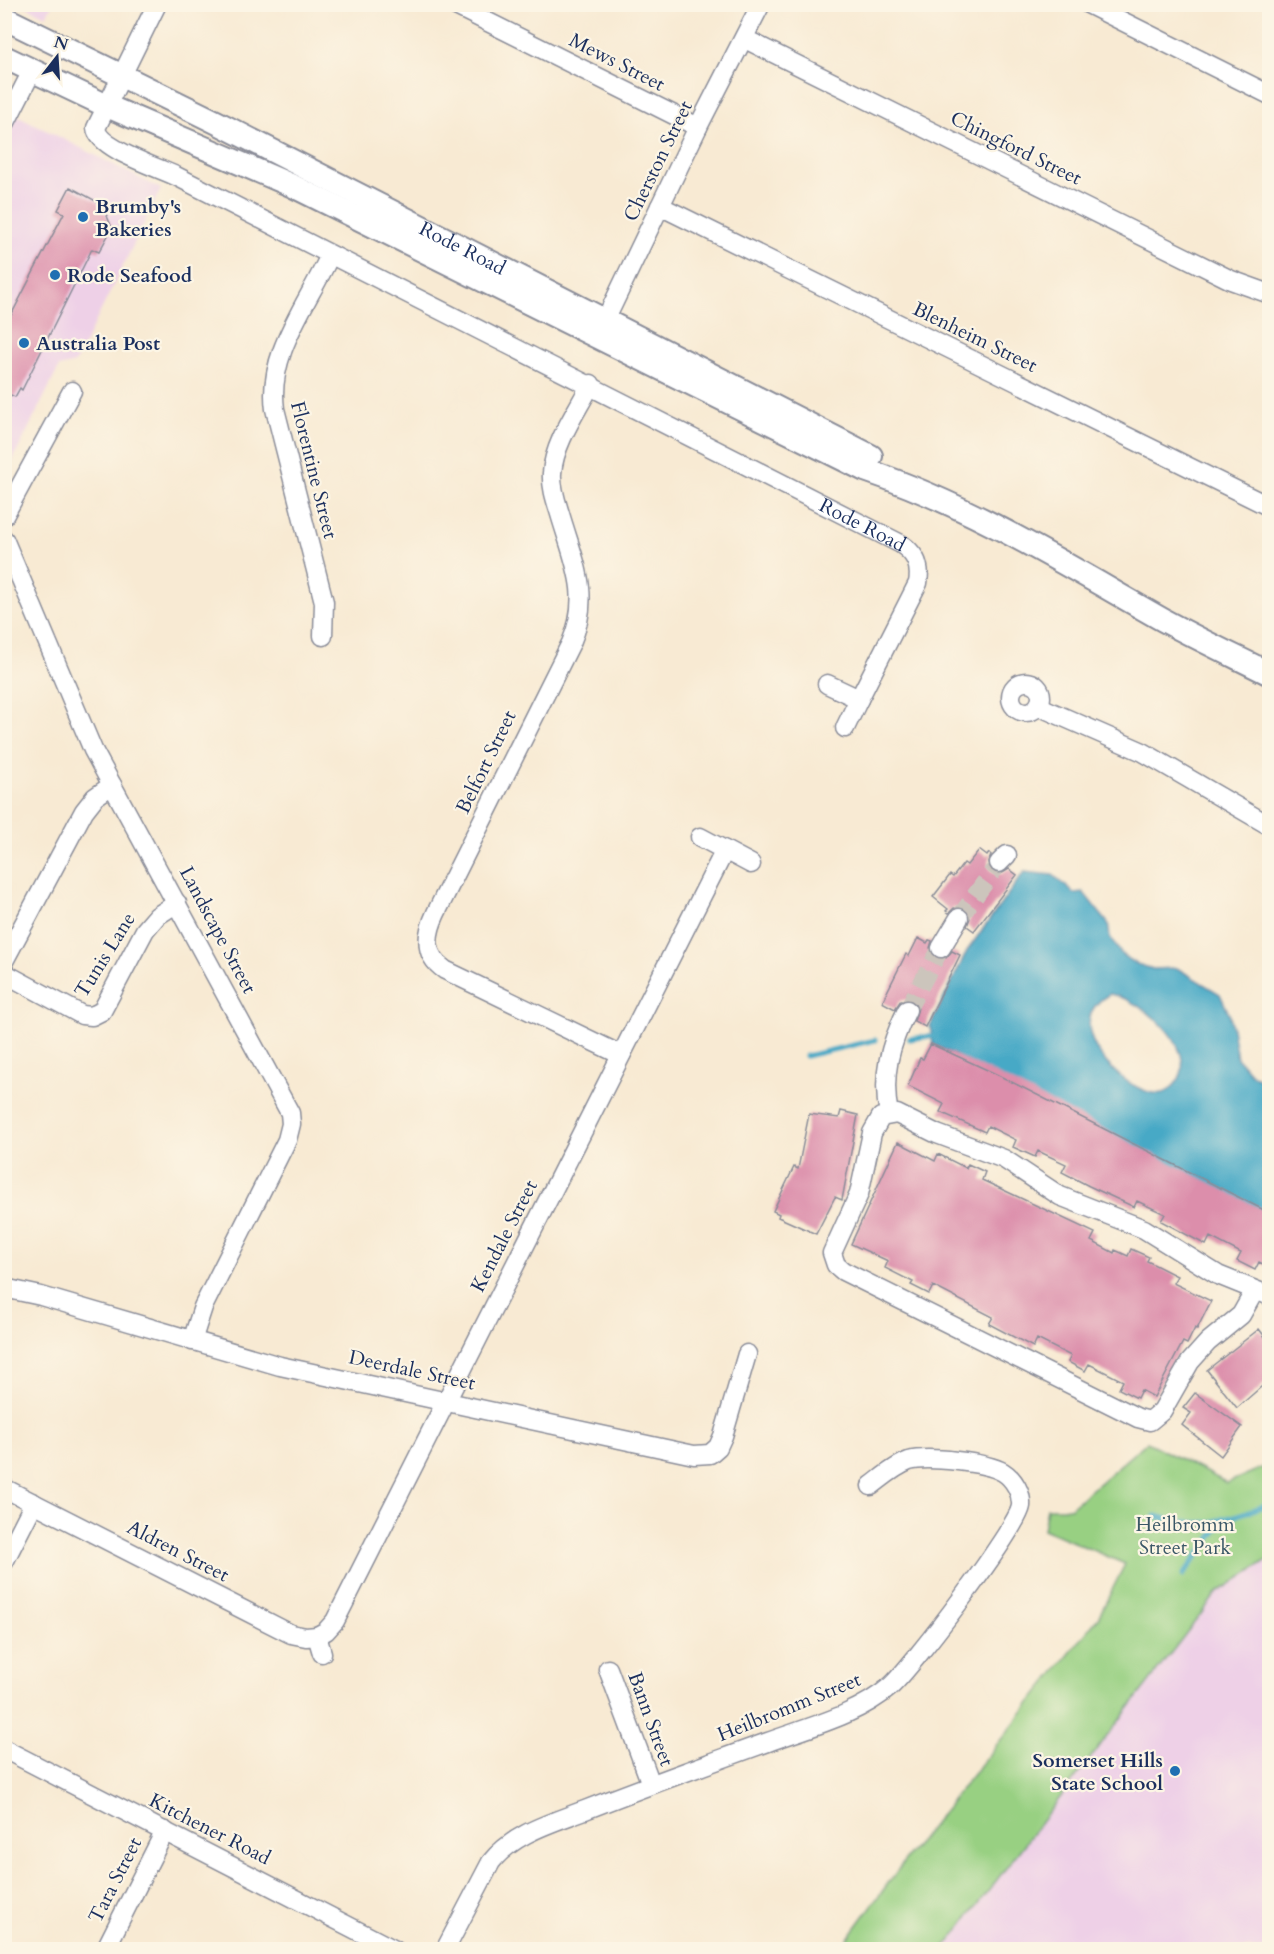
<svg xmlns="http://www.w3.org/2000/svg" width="1274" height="1954" viewBox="0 0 1274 1954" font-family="Cardo,serif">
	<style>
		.built { fill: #eed0e7 }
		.green { fill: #98d082; stroke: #5a8070; stroke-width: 1.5 }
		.water { fill: #46a9c6; stroke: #306c92; stroke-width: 1.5; fill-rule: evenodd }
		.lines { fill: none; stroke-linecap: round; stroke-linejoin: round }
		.stream { stroke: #46a9c6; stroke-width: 5 }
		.building { fill: #dc8eab }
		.minor-tunnel { stroke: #ccc5bc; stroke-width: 18; stroke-dasharray: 18 9; stroke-linecap: butt }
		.minor-casing { stroke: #8a8c98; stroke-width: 21 }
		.major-casing { stroke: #8a8c98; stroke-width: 26 }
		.minor { stroke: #fff; stroke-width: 18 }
		.major { stroke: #fff; stroke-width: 22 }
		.poi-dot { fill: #1f6fb2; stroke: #fcf5e5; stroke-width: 2 }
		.labels { text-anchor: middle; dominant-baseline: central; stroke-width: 4.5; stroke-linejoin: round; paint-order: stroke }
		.street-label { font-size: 20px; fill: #1b2f5e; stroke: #fcf5e5 }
		.poi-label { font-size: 20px; font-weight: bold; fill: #1b2f5e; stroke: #fcf5e5; text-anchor: start }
		.park-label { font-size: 20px; fill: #3a5767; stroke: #fcf5e5 }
	</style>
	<rect width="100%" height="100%" fill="#fcf5e5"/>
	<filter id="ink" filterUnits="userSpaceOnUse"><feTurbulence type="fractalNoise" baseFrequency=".0167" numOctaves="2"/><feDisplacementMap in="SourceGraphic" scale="12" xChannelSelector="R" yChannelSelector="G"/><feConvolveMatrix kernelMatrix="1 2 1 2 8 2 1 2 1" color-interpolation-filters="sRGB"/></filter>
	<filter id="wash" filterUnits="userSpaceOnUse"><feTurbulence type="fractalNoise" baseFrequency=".008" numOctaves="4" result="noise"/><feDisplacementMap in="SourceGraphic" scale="24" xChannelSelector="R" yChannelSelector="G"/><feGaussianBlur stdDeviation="1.35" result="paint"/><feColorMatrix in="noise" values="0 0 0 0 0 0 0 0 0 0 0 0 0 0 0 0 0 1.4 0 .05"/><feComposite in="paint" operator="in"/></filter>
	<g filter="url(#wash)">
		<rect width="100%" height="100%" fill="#f8ead3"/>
		<path class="built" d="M 23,5 L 52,5 L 46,16 Z
			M 5,109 L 161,189 L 75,363 L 59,367 L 5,476 Z
			M 1269,1559 L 1269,1949 L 944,1950 L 1217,1593 Z"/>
		<path class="green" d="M 1147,1442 L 1227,1483 L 1269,1465 L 1269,1559 L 1217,1593 L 944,1949 L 840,1949 L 911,1852 L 1098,1618 L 1125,1564 L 1043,1529 L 1047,1508 L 1070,1508 Z"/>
		<path class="water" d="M 1024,872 L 1053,875 L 1074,893 L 1083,892 L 1108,923 L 1110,937 L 1122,955 L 1137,964 L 1153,969 L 1177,968 L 1220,994 L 1230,1016 L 1237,1058 L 1251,1074 L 1269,1085 L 1269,1219 L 933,1044 L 930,1026 L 967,951 ZM 1110,994 C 1144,1000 1211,1057 1169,1090 C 1142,1111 1048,1027 1110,994 Z"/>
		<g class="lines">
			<path class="stream" d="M 909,1039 L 931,1036
				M 806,1056 L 875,1040
				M 1156,1516 C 1203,1531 1225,1519 1270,1504
				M 1183,1575 L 1223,1522"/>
		</g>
		<g id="blocks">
			<path class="building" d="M 70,187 L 96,201 L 104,209 L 112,228 L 99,252 L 92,249 L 22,390 L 20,388 L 15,397 L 4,392 L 4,329 L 64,213 L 58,210 Z
				M 979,850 L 987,856 L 989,853 L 991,855 L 988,865 L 992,871 L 1001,874 L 1009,869 L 1017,875 L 974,931 L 967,926 L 970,918 L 965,909 L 954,908 L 949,913 L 946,911 L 948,909 L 933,897 L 950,875 L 953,877 L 964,863 L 967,865 Z
				M 918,938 L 927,943 L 929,940 L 932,941 L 930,948 L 936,958 L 946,958 L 952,951 L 960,955 L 925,1027 L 914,1021 L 918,1008 L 912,1000 L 901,1000 L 895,1009 L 882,1002 L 906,954 L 909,956 Z
				M 931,1044 L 996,1074 L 1262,1209 L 1269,1214 L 1269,1267 L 1259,1262 L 1255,1270 L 1237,1261 L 1241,1253 L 1210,1237 L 1206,1245 L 1161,1221 L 1165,1214 L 1137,1201 L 1134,1207 L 1089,1186 L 1062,1172 L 1066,1164 L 1038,1151 L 1035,1157 L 1013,1147 L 1016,1140 L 988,1126 L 985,1132 L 940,1112 L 944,1104 L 908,1086 L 920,1058 L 923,1059 Z
				M 841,1111 L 858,1115 L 842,1200 L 835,1197 L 816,1234 L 778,1217 L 779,1214 L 773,1211 L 794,1167 L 798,1169 L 809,1114 L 839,1118 Z
				M 898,1142 L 935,1161 L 938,1154 L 966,1168 L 968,1164 L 985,1172 L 982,1180 L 1095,1233 L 1091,1241 L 1114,1253 L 1115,1250 L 1128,1256 L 1131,1249 L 1149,1257 L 1147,1261 L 1177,1276 L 1173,1283 L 1211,1301 L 1197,1329 L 1195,1328 L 1187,1344 L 1183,1342 L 1154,1397 L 1141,1390 L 1137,1398 L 1119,1389 L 1123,1381 L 1089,1364 L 1085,1371 L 1068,1362 L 1071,1356 L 1037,1339 L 1033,1347 L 989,1324 L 993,1317 L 933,1286 L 929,1294 L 911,1285 L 913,1282 L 885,1268 L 888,1261 L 851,1244 Z
				M 1259,1329 L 1269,1342 L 1269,1380 L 1237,1408 L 1207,1370 Z
				M 1195,1393 L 1242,1427 L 1221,1456 L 1182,1425 L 1191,1413 L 1183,1408 Z"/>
		</g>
	</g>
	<g filter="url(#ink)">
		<use href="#blocks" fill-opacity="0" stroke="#8a8c98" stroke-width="1.5"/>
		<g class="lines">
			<path class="minor-tunnel" d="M 959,918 L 999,863
				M 907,1010 L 941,948"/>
			<g class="minor-casing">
				<g id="minor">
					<path id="s1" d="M 157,4 L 96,128 C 98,149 160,168 178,177 L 901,544 C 916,554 921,566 918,583 L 859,699"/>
					<path d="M 452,4 L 698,127"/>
					<path d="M 1088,4 L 1270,95"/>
					<path d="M 745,39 L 1231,280 L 1270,294"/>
					<path d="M 4,126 L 32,71"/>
					<path d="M 660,206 L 1270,507"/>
					<path d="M 600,331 L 698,127 L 761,4"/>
					<path d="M 591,384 C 577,411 554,443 552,473 C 551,487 556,501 560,514 C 574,562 592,594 571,643 L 436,913 C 426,934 423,955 445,970 L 621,1055"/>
					<path d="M 4,516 L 72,391"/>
					<path d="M 4,539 L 93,750 L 290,1113 L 291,1124 L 287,1140 L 203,1307 L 192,1341"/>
					<path d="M 323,636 L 324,602 L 275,409 C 267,353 308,304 330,255"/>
					<circle cx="1026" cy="697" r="15"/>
					<path d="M 827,684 L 859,699 L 845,728"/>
					<path d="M 1038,706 L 1143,752 L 1270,826"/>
					<path d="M 700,837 L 751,864"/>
					<path d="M 999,863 L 1007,855"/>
					<path d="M 941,948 L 959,918"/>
					<path d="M 4,961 L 84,811 L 95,797 L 112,785"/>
					<path d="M 4,973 L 82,1015 L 92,1016 L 102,1011 L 145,930 L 157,916 L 177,903"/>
					<path d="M 889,1114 C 881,1076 890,1044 907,1010"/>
					<path d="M 4,1288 L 41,1296 L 280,1366 L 694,1455 L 710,1454 L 718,1447 L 723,1436 L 747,1354"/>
					<path d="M 1254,1292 L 1241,1315 L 1208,1342 L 1190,1362 L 1162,1411 L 1150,1421 L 1138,1418 L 843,1271 L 836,1265 L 832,1253 L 859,1194 L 872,1133 L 881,1117 L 897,1114 L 937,1134 L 1004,1159 L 1060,1196 L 1144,1229 L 1218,1275 L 1270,1296"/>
					<path d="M 4,1488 L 291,1634 L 306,1637 L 317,1636 L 322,1653"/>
					<path d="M 4,1562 L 34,1503"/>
					<path d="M 317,1636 L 326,1631 L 335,1621 L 725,850"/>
					<path d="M 608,1669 L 651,1784"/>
					<path d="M 4,1749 L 395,1950"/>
					<path d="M 105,1950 L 165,1831"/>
					<path d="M 445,1950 L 491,1862 C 514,1833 551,1823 585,1810 C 646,1786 707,1764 768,1742 C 809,1727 858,1715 891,1686 C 912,1667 1018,1528 1021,1506 C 1022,1493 1014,1479 1003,1472 C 986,1462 927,1456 909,1461 C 895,1466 883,1477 871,1486"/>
				</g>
			</g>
			<g class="major-casing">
				<g id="major">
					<path id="s2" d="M 4,18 L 216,122 L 871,456"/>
					<path d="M 4,57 L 107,106 L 293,186 L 865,470 C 972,506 1066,565 1163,620 C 1198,639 1234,656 1270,674"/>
				</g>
			</g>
			<use href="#minor" class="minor"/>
			<use href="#major" class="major"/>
		</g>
	</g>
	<g class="poi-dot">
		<circle cx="83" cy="217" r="6"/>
		<circle cx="55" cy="275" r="6"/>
		<circle cx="24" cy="343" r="6"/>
		<circle cx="1175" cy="1771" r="6"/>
	</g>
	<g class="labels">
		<g class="street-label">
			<text transform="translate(617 62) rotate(27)">Mews Street</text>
			<text transform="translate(1016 148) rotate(26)">Chingford Street</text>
			<text transform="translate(658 161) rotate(-64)">Cherston Street</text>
			<text stroke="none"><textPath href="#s2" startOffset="513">Rode Road</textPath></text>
			<text transform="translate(975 337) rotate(26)">Blenheim Street</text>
			<text transform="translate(314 470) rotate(76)">Florentine Street</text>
			<text stroke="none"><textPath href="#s1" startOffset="1004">Rode Road</textPath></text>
			<text transform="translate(486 762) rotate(-64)">Belfort Street</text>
			<text transform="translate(218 930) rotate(62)">Landscape Street</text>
			<text transform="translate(105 955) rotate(-58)">Tunis Lane</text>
			<text transform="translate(504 1236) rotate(-63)">Kendale Street</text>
			<text transform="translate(412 1370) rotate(12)">Deerdale Street</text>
			<text transform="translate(178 1551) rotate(27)">Aldren Street</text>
			<text transform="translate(789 1707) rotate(-22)">Heilbromm Street</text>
			<text transform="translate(651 1719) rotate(70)">Bann Street</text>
			<text transform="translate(210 1829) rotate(27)">Kitchener Road</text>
			<text transform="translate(115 1880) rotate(-63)">Tara Street</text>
		</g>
		<g class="poi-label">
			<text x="95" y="206">Brumby's<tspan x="95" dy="23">Bakeries</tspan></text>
			<text x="67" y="275">Rode Seafood</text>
			<text x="36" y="343">Australia Post</text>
			<text x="1163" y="1760" text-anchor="end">Somerset Hills<tspan x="1163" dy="23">State School</tspan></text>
		</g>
		<g class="park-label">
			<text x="1185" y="1524">Heilbromm<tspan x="1185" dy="23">Street Park</tspan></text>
		</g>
	</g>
	<rect width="1274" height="1954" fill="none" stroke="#fcf5e5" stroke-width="24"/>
	<g transform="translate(57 57) rotate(17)" stroke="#fcf5e5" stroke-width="4.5" paint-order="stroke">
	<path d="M0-4.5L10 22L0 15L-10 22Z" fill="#1b2f5e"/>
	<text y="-9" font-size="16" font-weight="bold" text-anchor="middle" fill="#1b2f5e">N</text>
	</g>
</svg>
